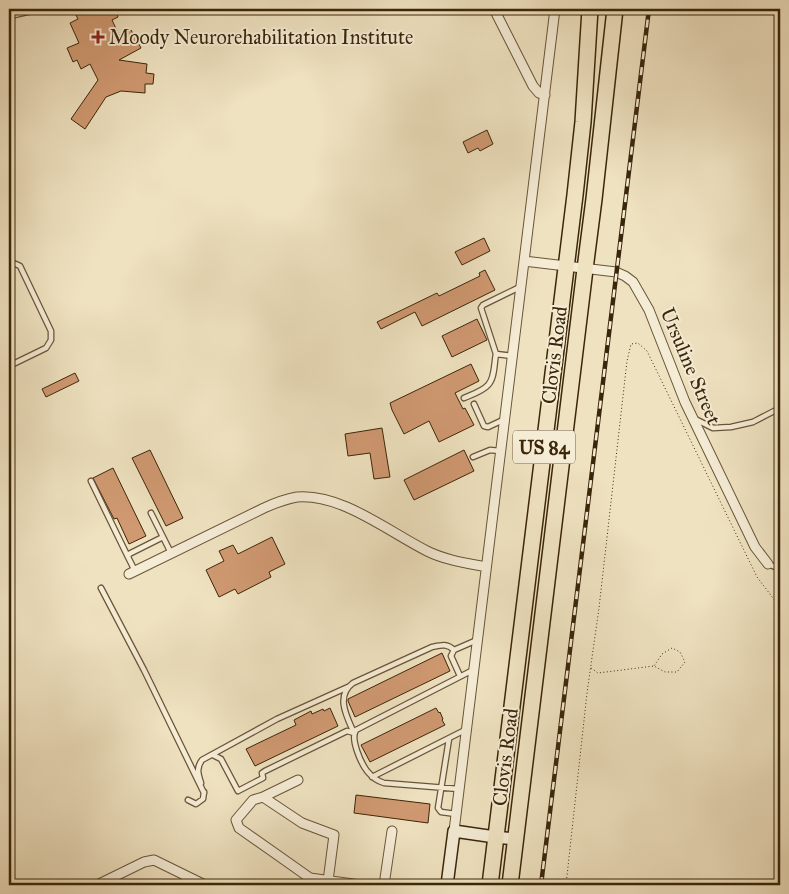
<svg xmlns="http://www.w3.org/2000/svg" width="789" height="894" viewBox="0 0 789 894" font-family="'IM FELL Great Primer',serif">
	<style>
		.building { fill: #d09971; stroke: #3b2609 }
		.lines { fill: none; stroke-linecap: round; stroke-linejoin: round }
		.lane-casing { stroke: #685537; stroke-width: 7 }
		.street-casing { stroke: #685537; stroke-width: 11 }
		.secondary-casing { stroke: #3b2609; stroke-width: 14 }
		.highway-casing { stroke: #3b2609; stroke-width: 18 }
		.path { stroke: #3b2609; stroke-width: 1; stroke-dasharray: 1 2.5; stroke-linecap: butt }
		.lane { stroke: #f5ecd6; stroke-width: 4.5 }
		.street { stroke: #f5ecd6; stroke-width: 9 }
		.secondary { stroke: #f5ecd6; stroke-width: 11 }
		.highway { stroke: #efe2c0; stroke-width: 15 }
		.rail-casing { stroke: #3b2609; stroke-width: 4.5 }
		.rail { stroke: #f5ecd6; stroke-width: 2.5; stroke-dasharray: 8; stroke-linecap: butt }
		.poi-dot { fill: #8f2418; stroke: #f5ecd6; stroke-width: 2 }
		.labels { text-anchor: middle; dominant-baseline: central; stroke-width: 4; stroke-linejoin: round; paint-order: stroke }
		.shield { fill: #f5ecd6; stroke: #736146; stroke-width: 1 }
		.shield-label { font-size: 19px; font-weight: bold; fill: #3b2609 }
		.poi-label { font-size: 20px; fill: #3b2609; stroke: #f5ecd6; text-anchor: start }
		.street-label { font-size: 20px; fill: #3b2609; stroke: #f5ecd6 }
	</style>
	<rect width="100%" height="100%" fill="#efe2c0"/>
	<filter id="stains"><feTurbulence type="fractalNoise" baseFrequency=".004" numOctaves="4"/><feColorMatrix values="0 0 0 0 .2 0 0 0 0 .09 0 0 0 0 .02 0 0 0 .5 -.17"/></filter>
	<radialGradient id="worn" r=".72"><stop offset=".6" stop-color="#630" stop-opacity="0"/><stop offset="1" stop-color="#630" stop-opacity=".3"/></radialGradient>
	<path class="building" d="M 73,9 L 84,9 L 87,14 L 98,9 L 115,9 L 118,17 L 112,20 L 119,35 L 131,30 L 141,48 L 119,60 L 147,64 L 146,73 L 154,74 L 153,84 L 145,84 L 145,93 L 121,91 L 106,97 L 85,129 L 71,119 L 98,80 L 90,64 L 81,69 L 77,60 L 73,62 L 67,48 L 79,43 L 70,23 L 78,19 Z
		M 487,130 L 493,144 L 480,151 L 478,148 L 468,153 L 463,142 Z
		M 484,238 L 490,251 L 462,265 L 455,252 Z
		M 485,270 L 495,290 L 422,326 L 415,312 L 381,329 L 377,322 L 437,293 L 439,296 L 480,276 L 479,273 Z
		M 477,319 L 487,340 L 452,357 L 442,336 Z
		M 471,364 L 479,381 L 455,393 L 463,409 L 465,408 L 474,425 L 439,442 L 429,421 L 404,434 L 392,410 L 390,403 Z
		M 75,373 L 79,381 L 46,397 L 42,389 Z
		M 382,428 L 390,477 L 374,479 L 370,453 L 348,456 L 345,434 Z
		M 150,450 L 183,518 L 166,526 L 132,458 Z
		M 464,450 L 474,471 L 414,500 L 404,480 Z
		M 113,468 L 146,536 L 129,544 L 117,518 L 114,519 L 93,478 Z
		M 272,537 L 285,564 L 269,572 L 271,577 L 238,594 L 235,589 L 219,597 L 206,570 L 224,561 L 219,551 L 233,545 L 238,554 Z
		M 442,653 L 450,671 L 355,717 L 348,701 L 348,699 Z
		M 330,708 L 338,726 L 255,766 L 246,749 L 296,725 L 294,720 L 311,711 L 312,714 L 323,709 L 324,711 Z
		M 436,708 L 439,713 L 440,712 L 443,719 L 442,720 L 445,725 L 370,762 L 361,745 Z
		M 356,795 L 430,804 L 428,823 L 354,813 Z"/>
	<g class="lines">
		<g class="lane-casing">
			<path id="lane" d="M 9,9 L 14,15 L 41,9
				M 9,263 L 11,262 L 20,266 L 51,331 L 51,340 L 46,348 L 9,366
				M 513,356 L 496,354 L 481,308 L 483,305 L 520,287
				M 464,398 C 471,395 483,391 488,385 C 495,378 494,363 496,354
				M 474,404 L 484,426 L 488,427 L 503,420
				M 695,419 L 713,428 L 731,427 L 753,422 L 780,408
				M 473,457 L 490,450 L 500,451
				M 91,481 L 128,557
				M 151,513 L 171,553
				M 768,564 L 780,569
				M 135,571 L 128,557 L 129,554 L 163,537
				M 101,588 L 144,670 L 204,793
				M 460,676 L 451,656 L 454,650 L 477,640
				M 354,733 C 347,717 335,696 353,683 L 432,647 C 441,645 447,643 454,650
				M 449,739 L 438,808 L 441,812 L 456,814
				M 213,755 L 221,759 L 238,791 L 263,778 L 262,773 L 265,771 L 347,731 L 354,733
				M 372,777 L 465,730
				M 201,783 C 198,774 196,768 202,760 L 277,719 L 348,687
				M 459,789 L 384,783 C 377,781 372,777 367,771 C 361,763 350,739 356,730 L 473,670
				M 188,800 L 196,804 L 203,799 L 204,792"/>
		</g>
		<g class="street-casing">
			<path id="street" d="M 494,9 L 533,86 L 539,93 L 545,95
				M 524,261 L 616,272 L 625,276 L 633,282 L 649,310 L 685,402 L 755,547 L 768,564
				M 129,574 L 264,508 C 275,503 286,499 297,497 C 341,493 389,532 427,551 C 445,560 466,563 486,567
				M 263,797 L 298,780
				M 454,831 L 555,9
				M 328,881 L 334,835 L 302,823 L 263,797 L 253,800 L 236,820 L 239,828 L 310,878 L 360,885
				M 97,885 L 144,862 L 154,860 L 205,885
				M 384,885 L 392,831"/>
		</g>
		<g class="secondary-casing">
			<path id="secondary" d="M 447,885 L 454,831 L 495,837 L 515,839"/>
		</g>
		<g class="highway-casing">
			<path id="highway" d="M 490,885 L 575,195 L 583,122 L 590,9
				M 510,885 L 585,269 L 594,199 L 615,9"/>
		</g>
		<path class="path" d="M 591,668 L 598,673 L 654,666 L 665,672 L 677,672 L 685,662 L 680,652 L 672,648 L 662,654 L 654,666
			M 566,885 L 587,693 L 599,608 L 627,361 L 631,344 L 638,343 L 647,351 L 757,577 L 776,602 L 780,611"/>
		<use href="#lane" class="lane"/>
		<use href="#street" class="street"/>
		<use href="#secondary" class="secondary"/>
		<use href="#highway" class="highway"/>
		<g class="rail-casing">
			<path id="rail" d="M 541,885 L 649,9"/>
		</g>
		<use href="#rail" class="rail"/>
	</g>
	<path class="poi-dot" d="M95.5 29.5h5v5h5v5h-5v5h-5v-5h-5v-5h5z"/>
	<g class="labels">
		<rect class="shield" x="513" y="430.5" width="62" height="33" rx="4"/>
		<g class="shield-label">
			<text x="544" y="447">US 84</text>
		</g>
		<g class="poi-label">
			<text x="109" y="37">Moody Neurorehabilitation Institute</text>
		</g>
		<g class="street-label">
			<text transform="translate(554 355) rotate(-83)">Clovis Road</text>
			<text transform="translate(691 366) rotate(67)">Ursuline Street</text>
			<text transform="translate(505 757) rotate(-83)">Clovis Road</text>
		</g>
	</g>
	<rect width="789" height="894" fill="none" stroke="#efe2c0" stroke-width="30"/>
	<rect x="10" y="10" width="769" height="874" fill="none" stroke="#3b2609" stroke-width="2.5"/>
	<rect x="15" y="15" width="759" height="864" fill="none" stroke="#3b2609"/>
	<rect width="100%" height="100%" filter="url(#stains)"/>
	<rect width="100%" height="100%" fill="url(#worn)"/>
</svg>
